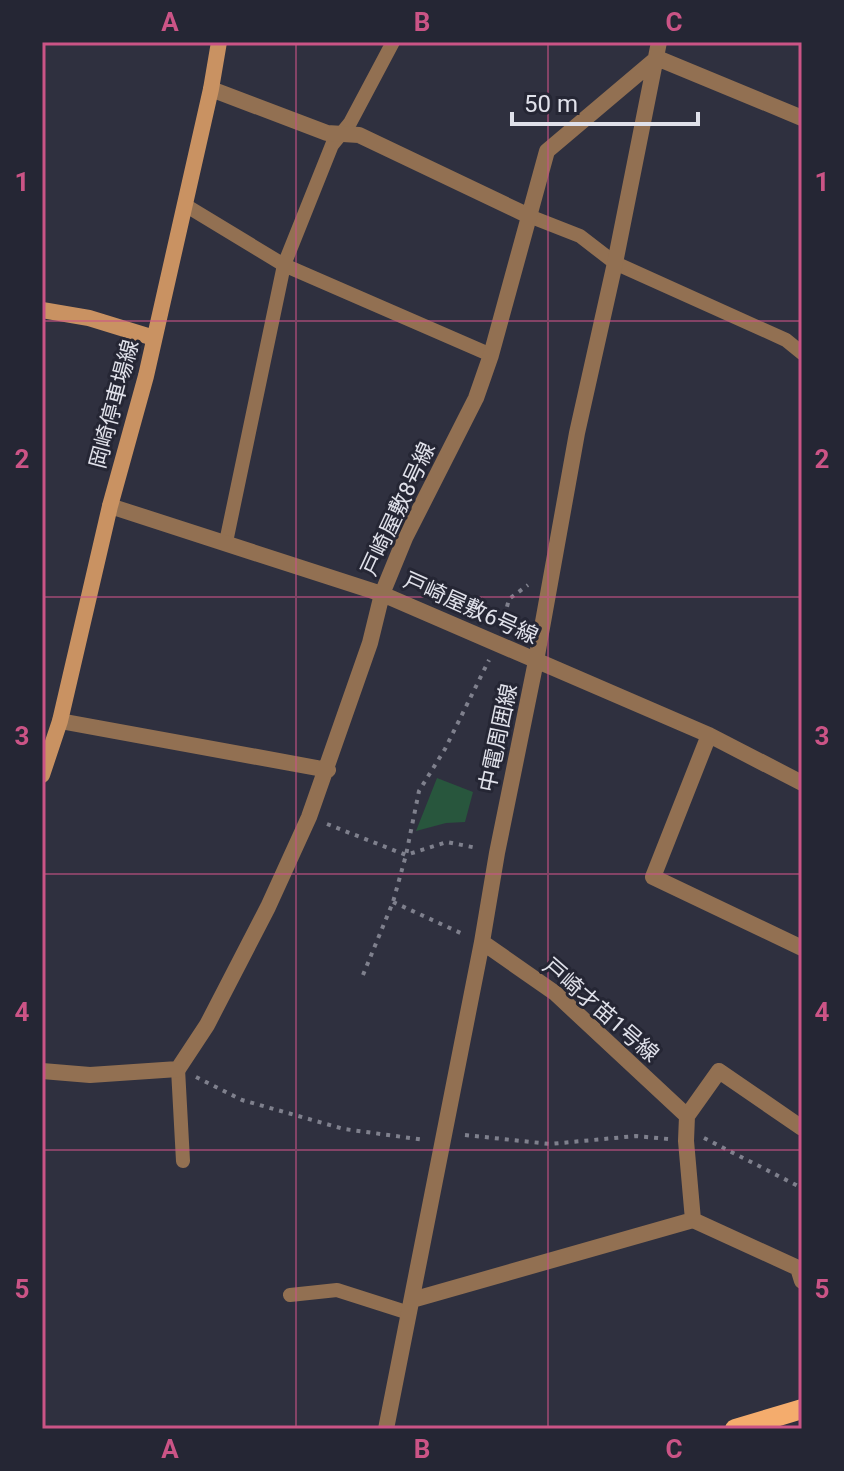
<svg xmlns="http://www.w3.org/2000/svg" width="844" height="1471" viewBox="0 0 844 1471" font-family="Roboto,'Noto Sans JP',sans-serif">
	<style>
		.green { fill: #28563d }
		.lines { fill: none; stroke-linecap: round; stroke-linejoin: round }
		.path { stroke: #7f808d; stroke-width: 4; stroke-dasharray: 4 6; stroke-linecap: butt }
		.lane { stroke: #927052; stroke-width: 14 }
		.street { stroke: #927052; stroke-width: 16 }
		.secondary { stroke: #c99262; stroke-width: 16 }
		.primary { stroke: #f4ac6d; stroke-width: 20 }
		.grid { fill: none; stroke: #cb5486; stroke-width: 2; stroke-opacity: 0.55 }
		.labels { text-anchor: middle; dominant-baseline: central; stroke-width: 6; stroke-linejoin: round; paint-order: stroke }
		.street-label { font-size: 22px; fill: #e0e1ea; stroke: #252634 }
		.neatline { fill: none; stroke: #cb5486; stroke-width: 3 }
		.grid-label { font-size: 26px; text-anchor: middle; font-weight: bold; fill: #cb5486 }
	</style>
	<rect width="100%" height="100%" fill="#2f303f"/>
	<path class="green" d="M 437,778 L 473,792 L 465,822 L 446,823 L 416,831 Z"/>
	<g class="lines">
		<path class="path" d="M 502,626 L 509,599 L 528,585
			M 327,824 L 406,855 L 447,842 L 477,848
			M 393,902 L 465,935
			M 363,975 L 393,902 L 406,855 L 419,791 L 445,749 L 489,660
			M 196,1077 L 242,1100 L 344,1129 L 425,1140
			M 465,1135 L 550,1144 L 636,1136 L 668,1139
			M 704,1138 L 802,1188"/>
		<path class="lane" d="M 185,205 L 284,265 L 491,355
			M 529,216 L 580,236 L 615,263 L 786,340 L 802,353
			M 226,542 L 284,265 L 332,145 L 350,123 L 393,42
			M 178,1069 L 183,1161
			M 290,1295 L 337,1290 L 409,1313"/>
		<path class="street" d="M 657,58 L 802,118
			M 211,89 L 327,133 L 359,135 L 529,216
			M 110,506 L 382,594 L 709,735 L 802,783
			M 60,721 L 328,770
			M 709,735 L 653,877 L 802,948
			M 482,942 L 555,993 L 687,1116
			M 42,1071 L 90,1075 L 178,1069 L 207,1025 L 268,907 L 309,817 L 370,643 L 382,594 L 405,538 L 476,398 L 491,355 L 547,151 L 657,58
			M 693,1220 L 686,1141 L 687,1116 L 719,1071 L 802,1128
			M 412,1300 L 693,1220 L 798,1268 L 802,1281
			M 386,1429 L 482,942 L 497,853 L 536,661 L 577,433 L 615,263 L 659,42"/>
		<path class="secondary" d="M 42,310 L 89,318 L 154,338
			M 42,775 L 60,721 L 110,506 L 146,376 L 211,89 L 219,42"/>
		<path class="primary" d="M 735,1429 L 802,1409"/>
	</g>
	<path class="grid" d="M 296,42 L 296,1429M 548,42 L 548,1429M 42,321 L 802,321M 42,597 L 802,597M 42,874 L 802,874M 42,1150 L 802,1150"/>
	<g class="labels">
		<g class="street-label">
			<text transform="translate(114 404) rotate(-75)">岡崎停車場線</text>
			<text transform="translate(398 509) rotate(-65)">戸崎屋敷8号線</text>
			<text transform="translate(471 608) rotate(24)">戸崎屋敷6号線</text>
			<text transform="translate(498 738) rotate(-78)">中電周囲線</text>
			<text transform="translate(601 1010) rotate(41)">戸崎才苗1号線</text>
		</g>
	</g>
	<rect width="844" height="1471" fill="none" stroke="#252634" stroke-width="88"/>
	<path d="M512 112v12h186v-12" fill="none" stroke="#e0e1ea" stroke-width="4"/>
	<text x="524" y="112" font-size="24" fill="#e0e1ea" stroke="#252634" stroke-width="6" paint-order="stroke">50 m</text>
	<rect x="44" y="44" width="756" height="1383" class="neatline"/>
	<g class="grid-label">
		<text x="170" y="31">A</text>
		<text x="422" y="31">B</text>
		<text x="674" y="31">C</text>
		<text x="22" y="191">1</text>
		<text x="822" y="191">1</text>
		<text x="22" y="468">2</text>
		<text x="822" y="468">2</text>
		<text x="22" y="745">3</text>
		<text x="822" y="745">3</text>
		<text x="22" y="1021">4</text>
		<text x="822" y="1021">4</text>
		<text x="22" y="1298">5</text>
		<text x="822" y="1298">5</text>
		<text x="170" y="1458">A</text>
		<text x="422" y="1458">B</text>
		<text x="674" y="1458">C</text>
	</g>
</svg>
